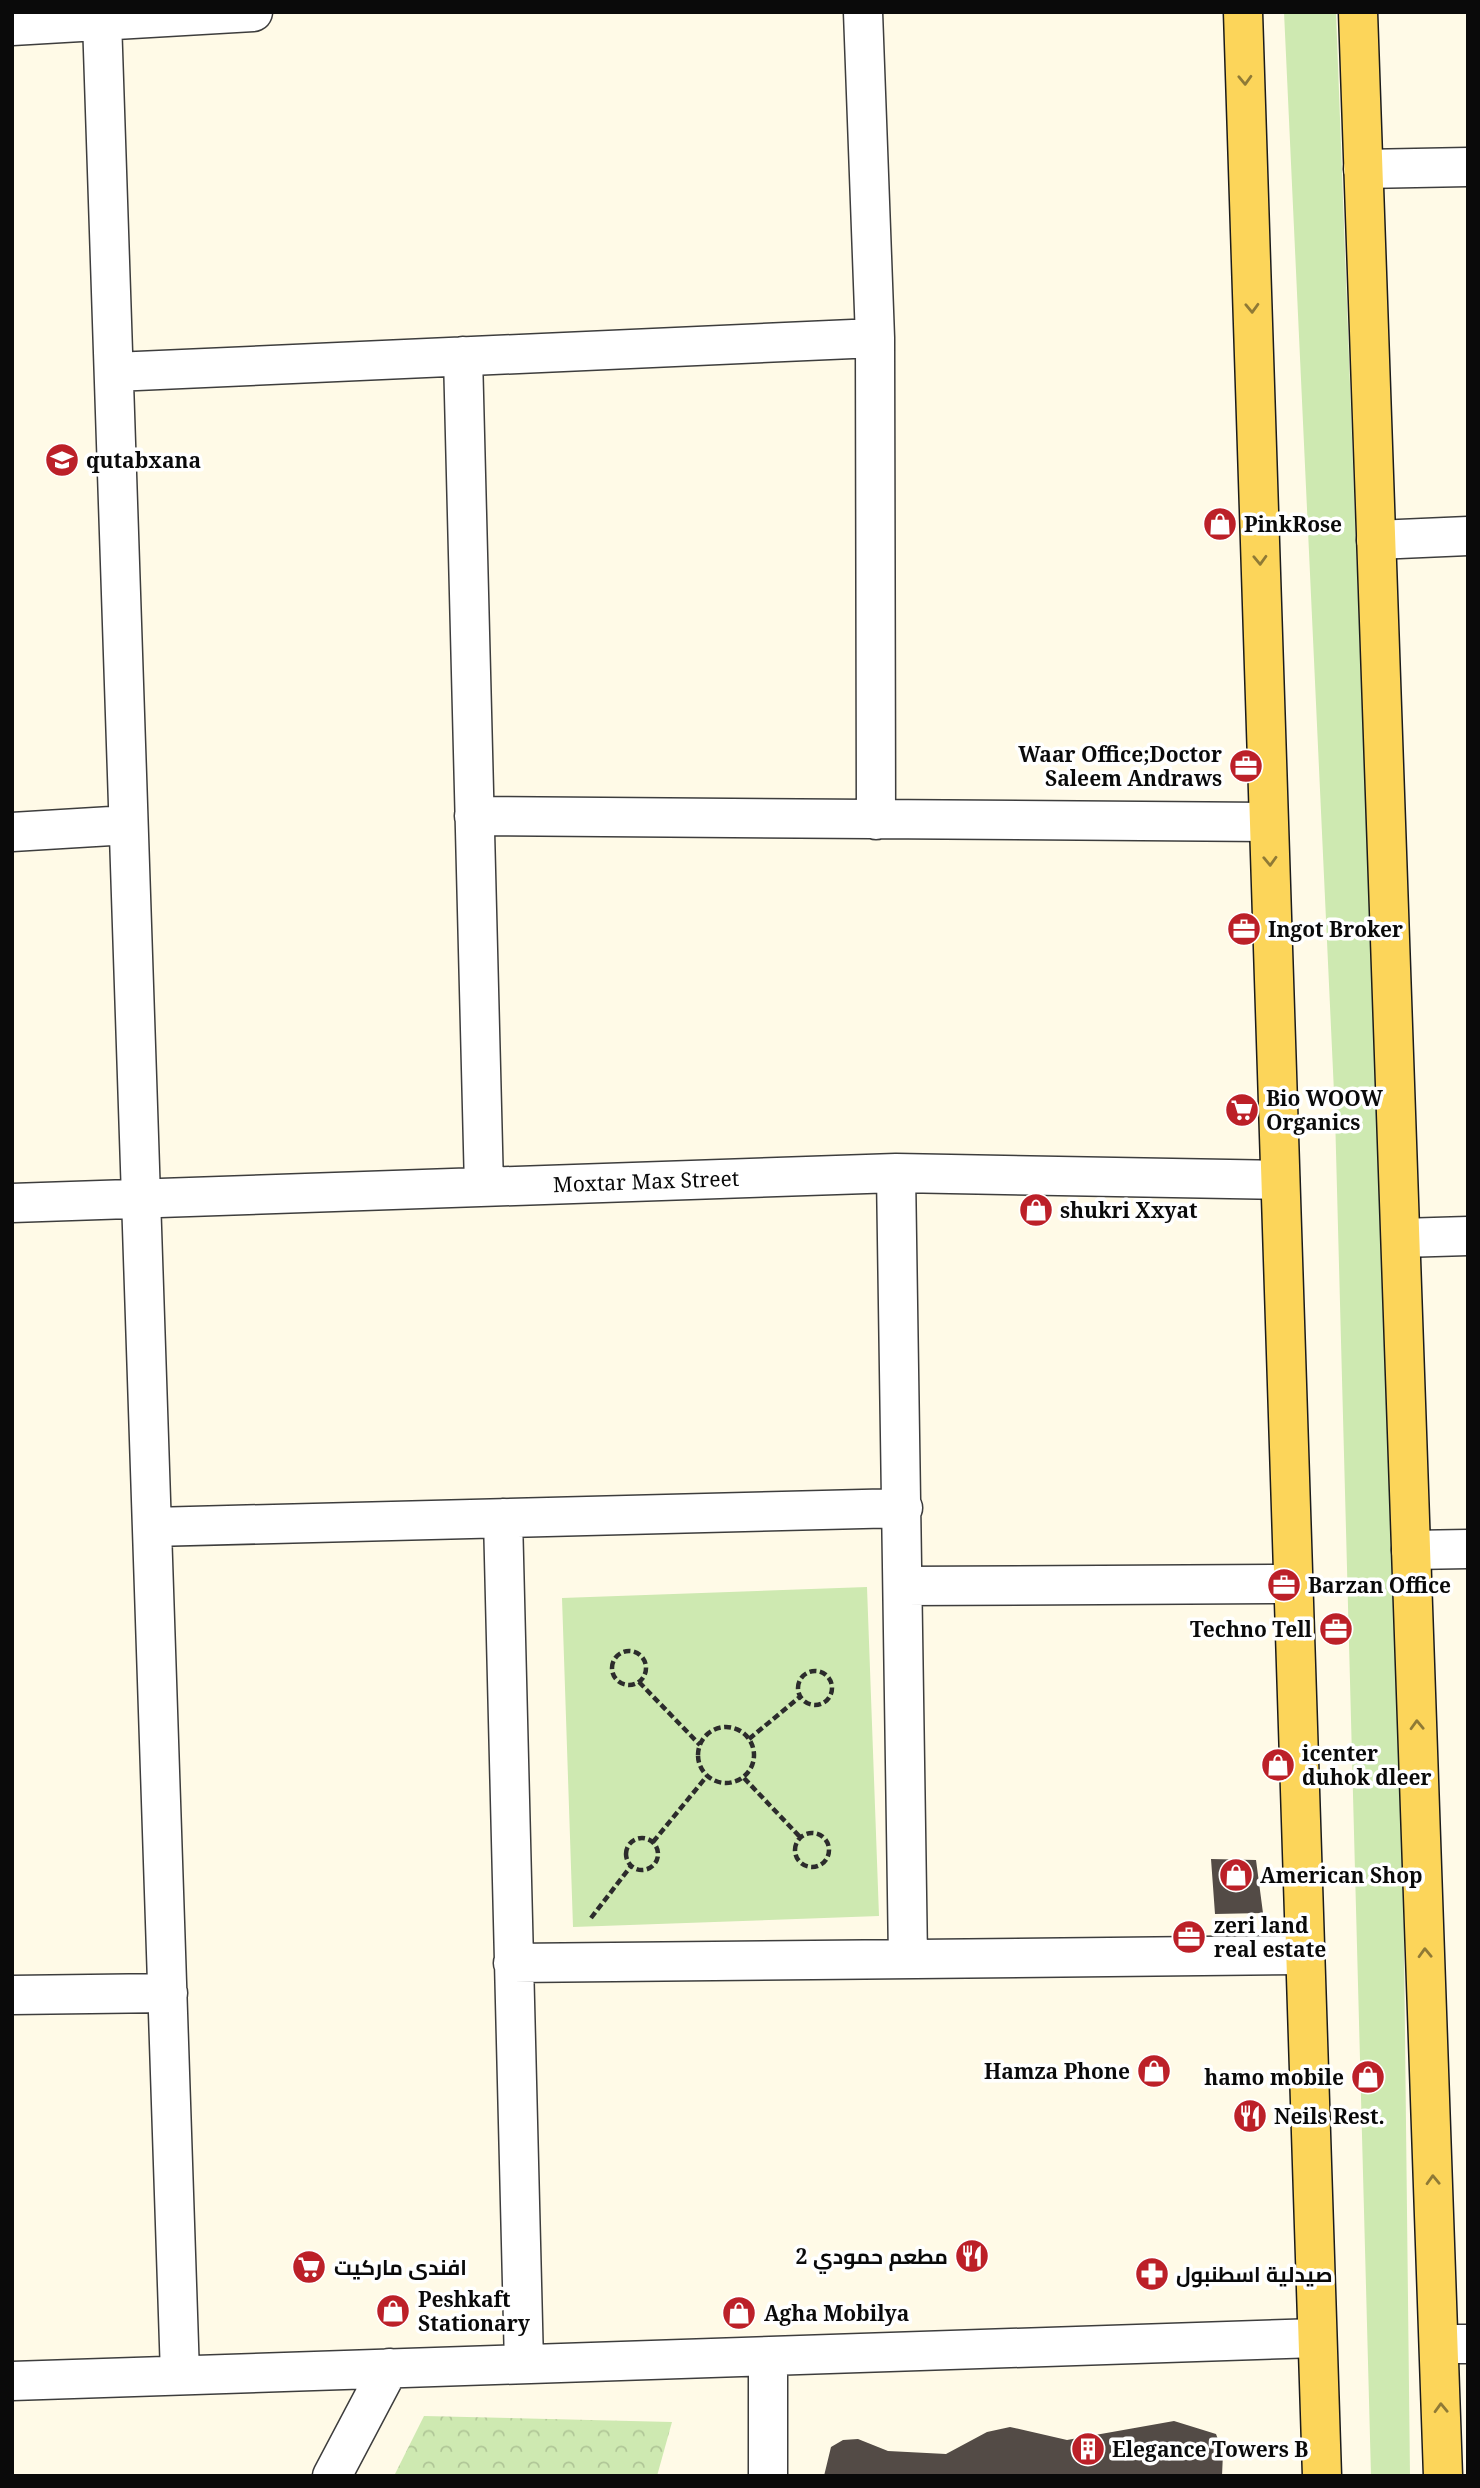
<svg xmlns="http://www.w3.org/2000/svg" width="1480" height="2488" viewBox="0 0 1480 2488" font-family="'Noto Serif',Cairo,serif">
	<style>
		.park { fill: url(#park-crowns) }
		.garden { fill: #cee9b1 }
		.building { fill: #534b46 }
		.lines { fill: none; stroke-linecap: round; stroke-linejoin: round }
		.minor-casing { stroke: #3d3d3d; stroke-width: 41 }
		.major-casing { stroke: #1b1b1b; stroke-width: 41 }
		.path { stroke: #2c2c2c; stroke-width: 4.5; stroke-dasharray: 7 3.5; stroke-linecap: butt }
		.minor { stroke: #fff; stroke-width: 38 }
		.major { stroke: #fcd55a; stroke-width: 38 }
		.oneway { stroke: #8f7a36 }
		.labels { text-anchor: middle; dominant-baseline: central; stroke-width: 7; stroke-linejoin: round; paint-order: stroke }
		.poi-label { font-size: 21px; font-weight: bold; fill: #0a0a0a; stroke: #fff; text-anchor: start }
		.street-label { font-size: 21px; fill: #0a0a0a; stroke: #fff }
	</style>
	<defs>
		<pattern id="park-crowns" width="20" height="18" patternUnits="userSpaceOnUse" patternTransform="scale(1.75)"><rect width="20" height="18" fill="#cee9b1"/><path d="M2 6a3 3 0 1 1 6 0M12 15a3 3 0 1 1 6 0" fill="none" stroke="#b0c697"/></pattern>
	</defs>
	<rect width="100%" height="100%" fill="#fffae7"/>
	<path class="park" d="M 424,2416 L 672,2422 L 657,2476 L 394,2476 Z"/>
	<path class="garden" d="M 1284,12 L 1336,12 L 1402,1769 L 1410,2476 L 1371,2476 L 1335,1114 Z
		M 867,1587 L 879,1916 L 573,1927 L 562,1598 Z"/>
	<path class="building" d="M 1211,1859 L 1256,1860 L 1263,1913 L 1215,1914 Z
		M 1174,2421 L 1216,2434 L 1223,2453 L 1222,2476 L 824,2476 L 831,2447 L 843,2440 L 858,2439 L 888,2451 L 946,2454 L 987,2432 L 1010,2427 L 1067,2440 Z"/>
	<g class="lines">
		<g class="minor-casing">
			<path id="minor" d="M 863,12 L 875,338 L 876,820
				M 102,20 L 180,2375
				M 12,26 L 253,12
				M 1363,169 L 1468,167
				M 463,356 L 484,1187
				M 114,372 L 875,338
				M 1376,540 L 1468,536
				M 474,816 L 1268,822
				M 12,832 L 128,825
				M 896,1173 L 908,1959
				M 12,1203 L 896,1173 L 1280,1180
				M 1401,1238 L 1468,1236
				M 503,1518 L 524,2364
				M 152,1527 L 903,1508
				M 1411,1550 L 1468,1549
				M 904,1586 L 1293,1584
				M 513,1963 L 1305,1955
				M 12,1995 L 168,1993
				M 1439,2344 L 1468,2344
				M 12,2381 L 1317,2338
				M 332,2476 L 389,2368
				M 768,2476 L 768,2358"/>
		</g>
		<g class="major-casing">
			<path id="major" d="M 1243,12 L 1322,2476
				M 1358,12 L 1443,2476"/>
		</g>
		<path class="path" d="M612 1668a17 17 0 1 1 34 0a17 17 0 1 1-34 0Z
			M798 1688a17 17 0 1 1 34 0a17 17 0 1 1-34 0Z
			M 639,1682 L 700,1745
			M698 1755a28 28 0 1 1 56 0a28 28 0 1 1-56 0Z
			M 749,1739 L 801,1696
			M 744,1778 L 800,1837
			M795 1850a17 17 0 1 1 34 0a17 17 0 1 1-34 0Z
			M626 1854a16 16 0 1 1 32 0a16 16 0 1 1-32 0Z
			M 653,1842 L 707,1776
			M 591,1918 L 631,1866"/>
		<use href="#minor" class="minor"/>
		<use href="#major" class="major"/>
	</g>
	<defs><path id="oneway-chevron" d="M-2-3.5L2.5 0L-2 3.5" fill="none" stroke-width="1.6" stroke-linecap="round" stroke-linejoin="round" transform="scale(1.75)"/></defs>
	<g class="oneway">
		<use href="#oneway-chevron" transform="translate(1245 80) rotate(88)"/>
		<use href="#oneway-chevron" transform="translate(1252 308) rotate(88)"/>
		<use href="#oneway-chevron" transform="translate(1260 560) rotate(88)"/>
		<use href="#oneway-chevron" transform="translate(1270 861) rotate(88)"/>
		<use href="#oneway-chevron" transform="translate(1417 1725) rotate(-92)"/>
		<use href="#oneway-chevron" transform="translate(1425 1953) rotate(-92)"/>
		<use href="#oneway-chevron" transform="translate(1433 2180) rotate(-92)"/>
		<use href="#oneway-chevron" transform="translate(1441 2408) rotate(-92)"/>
	</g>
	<defs>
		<g id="school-disc" transform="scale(1.75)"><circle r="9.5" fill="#bc2028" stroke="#fff"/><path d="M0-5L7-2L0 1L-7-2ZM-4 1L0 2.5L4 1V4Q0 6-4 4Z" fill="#fff"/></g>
		<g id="shop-disc" transform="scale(1.75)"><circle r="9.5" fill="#bc2028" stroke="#fff"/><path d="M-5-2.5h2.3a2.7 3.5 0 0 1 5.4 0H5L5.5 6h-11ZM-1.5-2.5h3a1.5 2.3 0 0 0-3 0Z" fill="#fff"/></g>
		<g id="office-disc" transform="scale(1.75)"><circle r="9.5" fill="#bc2028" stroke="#fff"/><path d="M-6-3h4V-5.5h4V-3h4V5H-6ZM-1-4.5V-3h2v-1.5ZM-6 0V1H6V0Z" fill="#fff"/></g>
		<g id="supermarket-disc" transform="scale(1.75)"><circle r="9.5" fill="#bc2028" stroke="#fff"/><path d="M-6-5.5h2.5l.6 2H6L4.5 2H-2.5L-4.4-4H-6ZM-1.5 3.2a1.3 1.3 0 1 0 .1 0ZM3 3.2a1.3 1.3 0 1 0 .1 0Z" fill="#fff"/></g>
		<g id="restaurant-disc" transform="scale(1.75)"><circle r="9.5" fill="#bc2028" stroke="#fff"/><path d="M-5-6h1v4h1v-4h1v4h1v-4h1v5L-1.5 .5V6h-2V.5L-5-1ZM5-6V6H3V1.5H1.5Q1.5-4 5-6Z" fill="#fff"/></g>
		<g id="pharmacy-disc" transform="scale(1.75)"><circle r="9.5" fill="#bc2028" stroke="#fff"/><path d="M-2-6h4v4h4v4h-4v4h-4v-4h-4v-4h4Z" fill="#fff"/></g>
		<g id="building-disc" transform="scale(1.75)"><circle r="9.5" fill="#bc2028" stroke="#fff"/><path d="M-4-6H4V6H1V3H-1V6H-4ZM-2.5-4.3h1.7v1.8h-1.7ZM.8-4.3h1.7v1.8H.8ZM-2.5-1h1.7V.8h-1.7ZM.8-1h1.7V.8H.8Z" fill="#fff"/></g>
	</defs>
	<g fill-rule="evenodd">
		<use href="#school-disc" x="62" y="460"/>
		<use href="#shop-disc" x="1220" y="524"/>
		<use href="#office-disc" x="1246" y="766"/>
		<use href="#office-disc" x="1244" y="929"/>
		<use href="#supermarket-disc" x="1242" y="1110"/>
		<use href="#shop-disc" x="1036" y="1210"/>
		<use href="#office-disc" x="1284" y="1585"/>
		<use href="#office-disc" x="1336" y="1629"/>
		<use href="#shop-disc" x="1278" y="1765"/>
		<use href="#shop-disc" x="1236" y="1875"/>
		<use href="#office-disc" x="1189" y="1937"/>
		<use href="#shop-disc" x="1154" y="2071"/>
		<use href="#shop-disc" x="1368" y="2077"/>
		<use href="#restaurant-disc" x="1250" y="2116"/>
		<use href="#restaurant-disc" x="972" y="2256"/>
		<use href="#supermarket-disc" x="309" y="2267"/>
		<use href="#pharmacy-disc" x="1152" y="2274"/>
		<use href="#shop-disc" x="393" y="2311"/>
		<use href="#shop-disc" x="739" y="2313"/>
		<use href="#building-disc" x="1088" y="2449"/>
	</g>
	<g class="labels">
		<g class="poi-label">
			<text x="86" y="460">qutabxana</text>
			<text x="1244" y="524">PinkRose</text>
			<text x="1222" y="754" text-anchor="end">Waar Office;Doctor<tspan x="1222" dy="24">Saleem Andraws</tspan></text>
			<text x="1268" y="929">Ingot Broker</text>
			<text x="1266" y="1098">Bio WOOW<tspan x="1266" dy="24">Organics</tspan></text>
			<text x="1060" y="1210">shukri Xxyat</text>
			<text x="1308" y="1585">Barzan Office</text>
			<text x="1312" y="1629" text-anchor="end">Techno Tell</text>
			<text x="1302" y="1753">icenter<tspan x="1302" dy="24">duhok dleer</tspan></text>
			<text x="1260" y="1875">American Shop</text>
			<text x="1214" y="1925">zeri land<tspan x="1214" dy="24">real estate</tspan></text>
			<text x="1130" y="2071" text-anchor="end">Hamza Phone</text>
			<text x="1344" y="2077" text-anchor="end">hamo mobile</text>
			<text x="1274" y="2116">Neils Rest.</text>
			<text x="948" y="2256" text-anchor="end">مطعم حمودي 2</text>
			<text x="334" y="2267">افندى ماركيت</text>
			<text x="1176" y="2274">صيدلية اسطنبول</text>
			<text x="418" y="2299">Peshkaft<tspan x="418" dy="24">Stationary</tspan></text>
			<text x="764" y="2313">Agha Mobilya</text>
			<text x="1112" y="2449">Elegance Towers B</text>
		</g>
		<g class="street-label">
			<text transform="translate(646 1181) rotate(-2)">Moxtar Max Street</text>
		</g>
	</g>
	<rect width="1480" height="2488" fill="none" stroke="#0a0a0a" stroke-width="28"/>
</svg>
